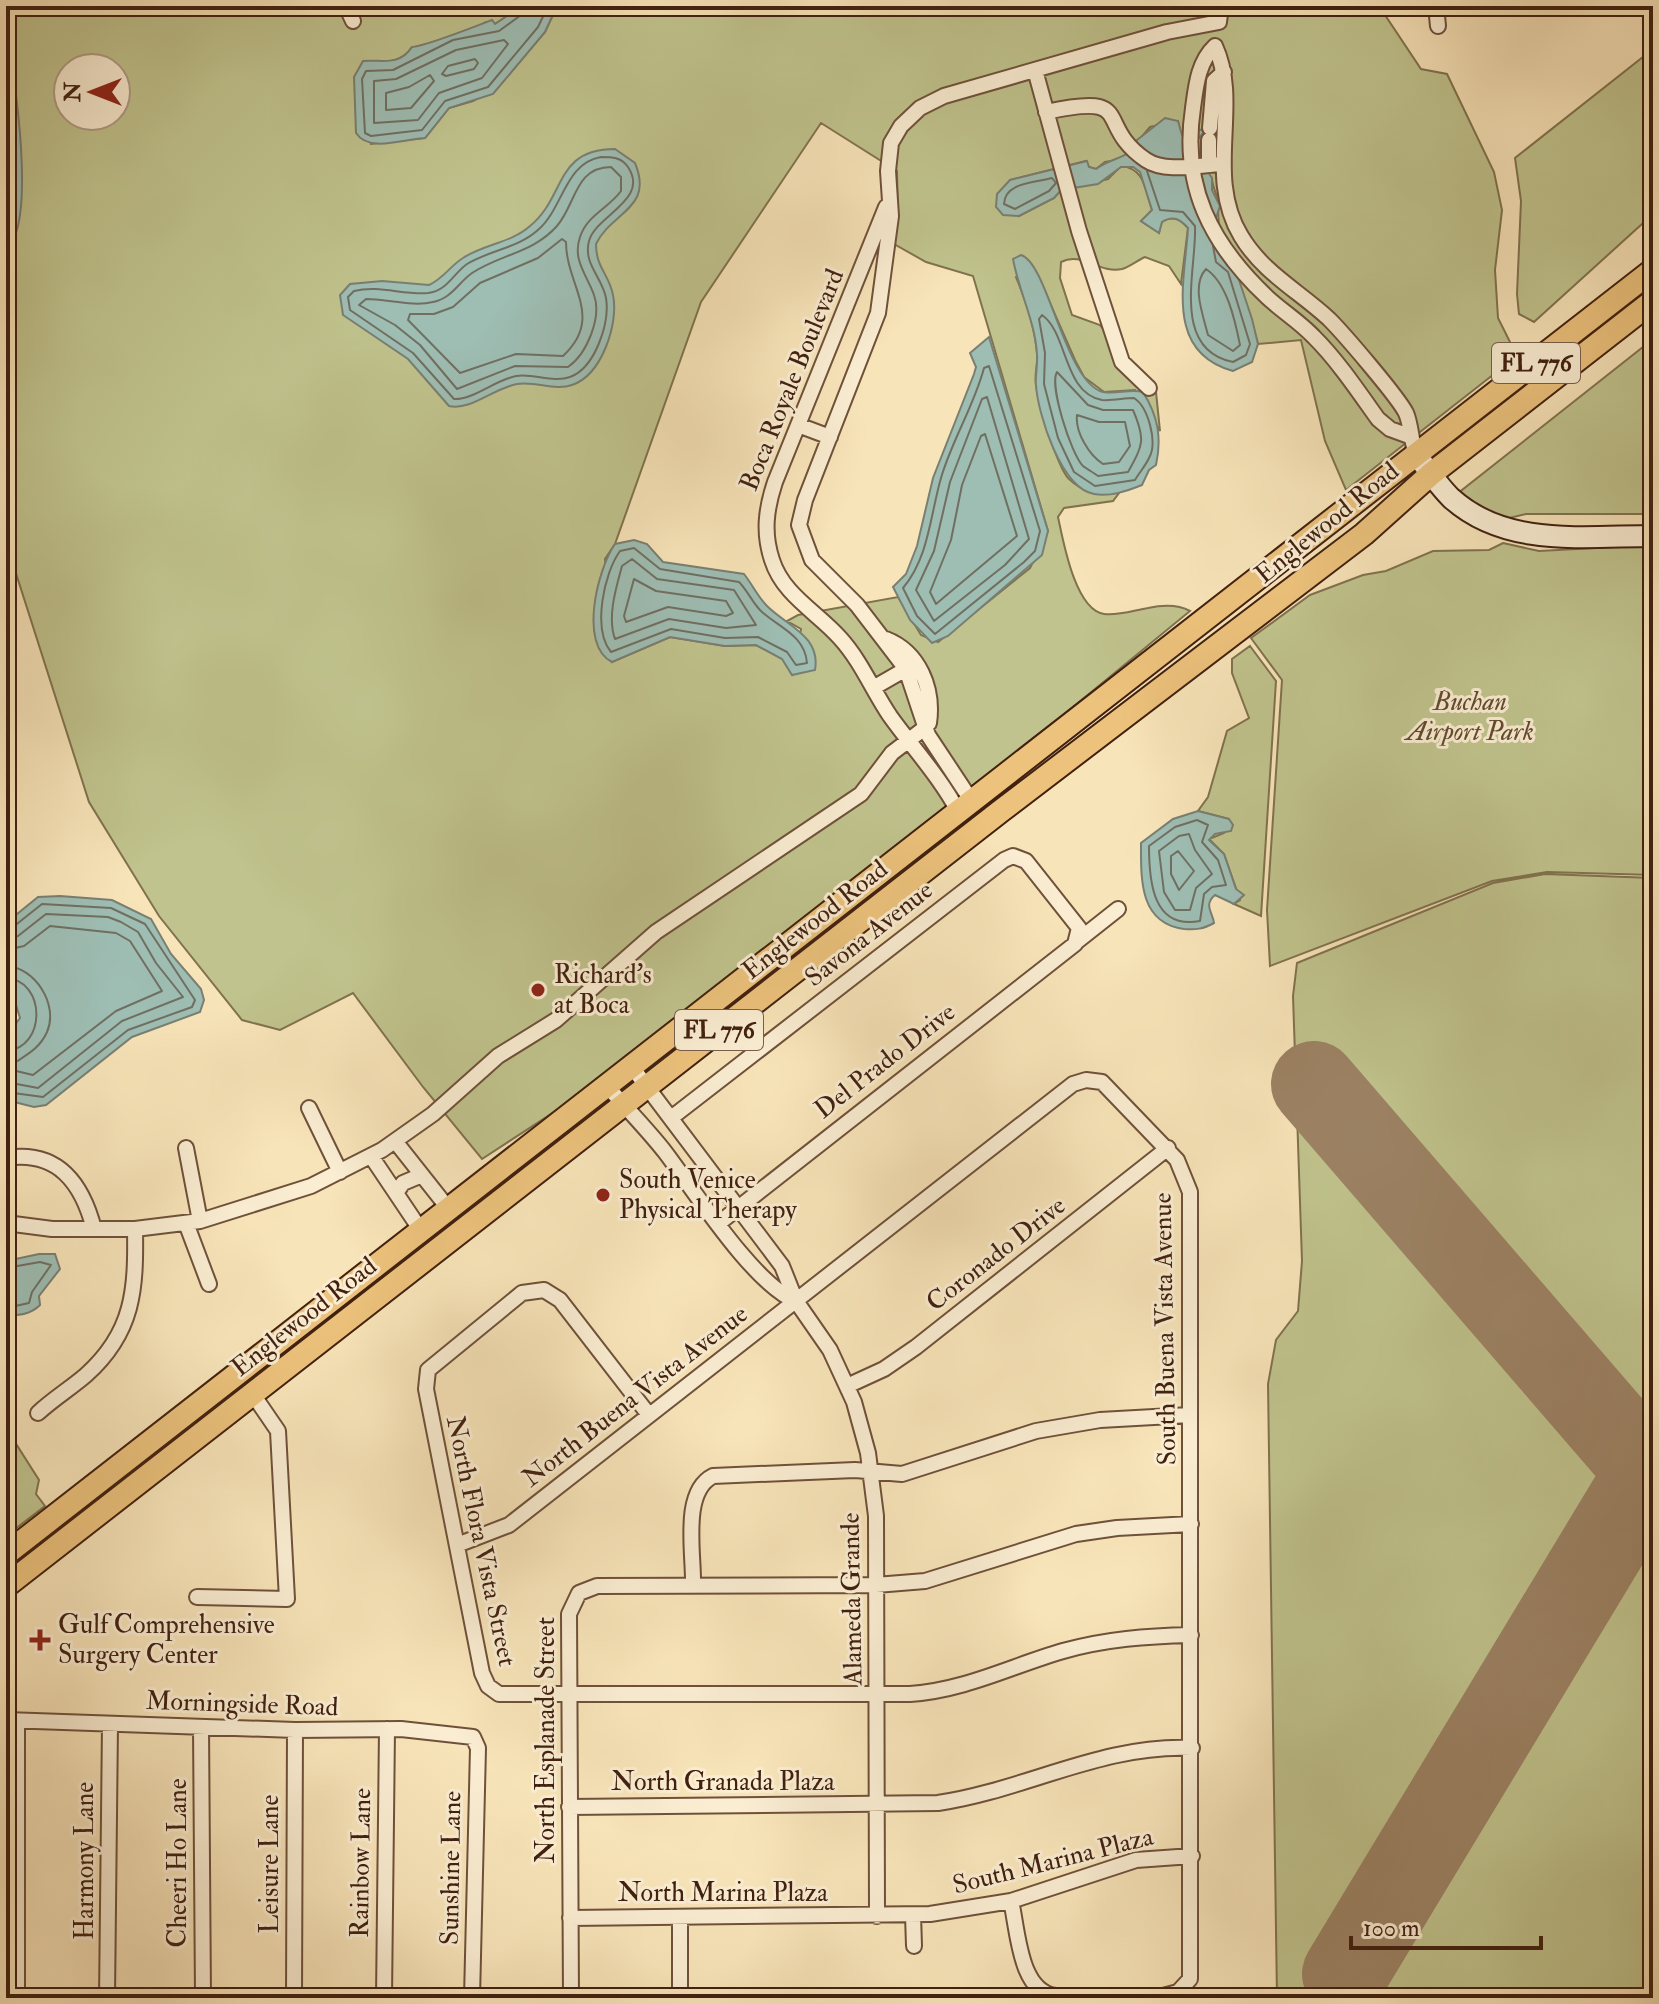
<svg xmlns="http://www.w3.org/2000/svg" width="1659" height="2004" viewBox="0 0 1659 2004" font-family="'IM FELL Double Pica',serif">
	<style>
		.green { fill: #c0c38d; stroke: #80724e; stroke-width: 2; fill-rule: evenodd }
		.water { fill: #9ebeb4; stroke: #797f72; stroke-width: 2 }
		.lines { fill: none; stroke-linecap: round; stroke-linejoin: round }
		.shore { stroke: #706f62; stroke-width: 2 }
		.runway { stroke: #9c8264; stroke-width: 86 }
		.street-casing { stroke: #6f513a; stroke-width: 18 }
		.secondary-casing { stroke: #412010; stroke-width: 24 }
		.primary-casing { stroke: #412010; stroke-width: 26 }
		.street { stroke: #faedd2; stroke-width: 14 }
		.secondary { stroke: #faedd2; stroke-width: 20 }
		.primary { stroke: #ecc27c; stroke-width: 22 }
		.poi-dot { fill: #8f2418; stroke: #faedd2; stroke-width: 3 }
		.labels { text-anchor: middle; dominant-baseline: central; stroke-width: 6; stroke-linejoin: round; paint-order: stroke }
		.shield { fill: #faedd2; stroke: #785e4a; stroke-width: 2 }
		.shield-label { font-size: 24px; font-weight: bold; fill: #412010 }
		.street-label { font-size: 26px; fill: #412010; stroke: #faedd2 }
		.park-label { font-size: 26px; font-style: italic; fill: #61492f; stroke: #faedd2 }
		.poi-label { font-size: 26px; fill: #412010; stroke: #faedd2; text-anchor: start }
	</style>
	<rect width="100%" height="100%" fill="#f8e4b9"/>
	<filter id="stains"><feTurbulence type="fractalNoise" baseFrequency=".0025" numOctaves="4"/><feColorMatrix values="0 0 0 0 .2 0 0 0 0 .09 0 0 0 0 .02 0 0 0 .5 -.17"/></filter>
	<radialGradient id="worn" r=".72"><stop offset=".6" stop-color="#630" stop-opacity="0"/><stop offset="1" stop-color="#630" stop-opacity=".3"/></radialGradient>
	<path class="green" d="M 6,6 L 522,6 L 495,24 L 486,22 C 480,27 420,47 412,47 C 402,62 388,62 372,62 L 371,144 L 425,138 L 449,108 L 473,101 L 499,86 L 545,32 L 557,6 L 1379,6 L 1421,69 L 1447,74 L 1494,172 L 1502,210 L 1495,270 L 1498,318 L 1517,356 L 1346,490 L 1325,441 L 1301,340 L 1258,344 L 1235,268 L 1223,259 C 1220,240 1218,223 1218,204 C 1218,195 1212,188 1212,178 L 1196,170 L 1198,129 L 1181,135 L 1178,121 L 1150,127 L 1123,159 L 1105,162 L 1096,169 L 1089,167 L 1086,161 L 1010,180 L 1019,216 L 1054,198 L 1061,190 L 1108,179 L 1121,166 C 1145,168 1145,190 1152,210 L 1141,221 L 1159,233 L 1162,221 C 1173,215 1180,219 1188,228 L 1181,284 L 1169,266 L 1145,257 C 1138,260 1129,267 1122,269 C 1099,274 1082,251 1061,262 L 1060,278 L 1072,315 L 1100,325 L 1156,392 L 1160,431 L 1135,390 L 1104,392 L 1084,377 L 1075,360 L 1039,278 L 1034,270 L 1016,277 C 1026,301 1035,327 1037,354 C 1038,364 1034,375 1036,385 C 1038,403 1057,465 1068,478 C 1083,493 1100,495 1119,493 L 1113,501 L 1064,508 L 1058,517 C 1063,540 1075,610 1104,614 C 1118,616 1135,610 1148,608 C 1162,605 1177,604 1190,611 L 967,794 L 614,1073 L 482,1159 L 423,1087 L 353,993 L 280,1030 L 242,1020 L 159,916 L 89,802 L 6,542 ZM 68,68 L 116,68 L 116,116 L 68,116 ZM 821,123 L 897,171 L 898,219 L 894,244 L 926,262 L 973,276 L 1048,531 L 1030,568 L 938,642 L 921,635 L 898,597 L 798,615 L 787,621 L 801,629 L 792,674 L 783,659 L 756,645 L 725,646 L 670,637 L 612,662 L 605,559 L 615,544 L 701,302 Z
		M 1653,49 L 1653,214 L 1534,322 L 1519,314 L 1517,294 L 1521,201 L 1515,158 Z
		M 1653,339 L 1653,514 L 1526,514 L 1501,520 L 1457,494 Z
		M 1503,543 L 1539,551 L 1653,545 L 1653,875 L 1547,872 L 1492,881 L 1270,966 L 1267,910 L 1282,680 L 1251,638 L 1310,595 L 1363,575 L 1386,571 L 1433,551 L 1489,550 Z
		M 1250,646 L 1276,681 L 1261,916 L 1234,904 L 1240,900 L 1224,854 L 1209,839 L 1224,833 L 1229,819 L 1198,811 L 1208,797 L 1227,731 L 1249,718 L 1232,673 L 1232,659 Z
		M 1545,874 L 1653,878 L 1653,1998 L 1277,1998 L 1268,1384 L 1276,1340 L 1298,1311 L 1302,1261 L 1293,996 L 1297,963 L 1493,883 Z
		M 6,1428 L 39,1480 L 36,1494 L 45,1506 L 6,1536 Z"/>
	<path class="water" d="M 522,6 L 557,6 L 545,32 L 493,94 L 449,108 L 425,138 C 404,139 369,153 356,133 L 354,77 L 363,61 C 381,59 399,67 412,47 C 423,47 479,25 492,20 L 495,24 Z
		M 6,35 C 15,74 37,226 6,249 Z
		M 1165,118 L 1178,121 L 1182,135 L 1198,129 L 1205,131 L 1197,140 L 1196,154 L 1212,178 L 1212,190 L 1220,206 L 1216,218 L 1223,259 L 1235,268 L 1252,319 L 1258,344 L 1252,362 L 1233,371 C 1164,352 1185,281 1188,228 C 1180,219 1173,215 1162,222 L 1159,233 L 1141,221 L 1152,210 L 1140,172 L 1133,167 L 1121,167 L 1098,184 L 1061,190 L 1054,198 L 1019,216 L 1003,215 L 996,207 L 997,194 L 1010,180 L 1087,161 L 1089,167 L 1096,169 C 1109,159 1123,159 1136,148 L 1137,140 Z
		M 615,149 L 635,163 C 654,209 612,211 596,244 C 596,268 609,274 613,295 C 619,323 602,375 572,385 C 555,391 536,381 517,384 C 494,388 471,411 449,406 L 408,359 L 343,315 L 340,295 L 350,284 L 382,281 L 429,285 C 444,278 450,266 463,258 C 484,244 511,243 530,226 C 566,197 554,149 615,149 Z
		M 1021,255 C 1047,262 1064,376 1100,391 C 1113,396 1129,388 1143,392 C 1158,416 1162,438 1156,465 L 1149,470 L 1142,485 C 1127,491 1110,497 1094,494 C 1061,488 1038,415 1036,385 C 1035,375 1038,365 1037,354 C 1035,321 1019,292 1013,259 Z
		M 989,337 L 1048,531 L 1042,555 L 948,636 L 932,643 L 910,620 L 893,587 L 906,574 L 917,546 L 933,478 L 974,374 L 976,367 L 970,353 Z
		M 634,540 L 647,544 L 663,562 L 744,574 C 752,584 758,597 767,606 C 787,626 821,636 815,670 L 792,675 L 782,659 L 756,645 L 725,646 L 670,637 L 612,662 C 578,645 598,568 615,544 Z
		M 1198,811 L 1229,819 L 1233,825 L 1231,831 L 1215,834 L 1209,840 L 1224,854 L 1236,889 L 1244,895 L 1234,904 L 1215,895 C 1203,905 1213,913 1214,923 C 1203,929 1196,930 1184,929 C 1139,923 1141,879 1141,843 L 1173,819 Z
		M 60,896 L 112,900 L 151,919 L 171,954 L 201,989 L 204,1000 L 200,1012 L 132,1037 L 46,1105 L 34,1107 L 6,1100 L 6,1036 L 20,1018 L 16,1005 L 6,992 L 6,923 L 38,897 Z
		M 39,1254 L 55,1254 L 60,1269 L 39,1296 L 40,1305 C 30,1315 19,1315 6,1316 L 6,1261 Z"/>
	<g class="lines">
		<path class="shore" d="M 524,6 L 521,15 L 499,31 L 453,40 L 393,70 L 366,71 L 362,79 L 365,133 L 371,136 L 422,130 L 445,101 L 488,87 L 538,27 L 548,6
			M 504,40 L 508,44 L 482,78 L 439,93 L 418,120 L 374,123 L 374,81 L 396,79 L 456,50 Z
			M 475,59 L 478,63 L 474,69 L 446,76 L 442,74 L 448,66 Z
			M 6,72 L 16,207 L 6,239
			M 430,75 L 434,81 L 411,108 L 386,110 L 386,93 L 409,87 Z
			M 601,157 C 612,157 621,157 628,167 C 650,200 596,215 589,241 C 583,264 602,277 606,298 C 610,323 595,368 570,377 C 553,383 533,373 516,376 C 495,380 473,400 454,399 L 413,353 L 350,310 L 348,297 L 354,291 C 379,285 403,295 428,293 C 447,291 453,274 467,264 C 490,250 519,248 539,229 C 563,208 565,163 601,157 Z
			M 611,167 L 621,177 L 621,191 C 609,208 587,215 580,237 C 572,260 587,275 594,295 C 602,317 587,354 568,367 L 515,366 L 457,389 L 420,345 L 395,325 L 359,305 L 366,299 C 387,299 413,307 433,302 C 452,298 458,283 472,273 C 501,254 533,253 557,226 C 576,204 575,167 611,167 Z
			M 1147,171 L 1160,210 L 1183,212 L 1195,226 C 1197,269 1170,349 1233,362 L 1246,355 L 1250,344 L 1228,272 L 1216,262 L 1213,246
			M 1052,178 L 1056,183 L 1049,191 L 1015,209 L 1004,204 C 1005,182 1035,183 1052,178 Z
			M 562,239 L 566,242 C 566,286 605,317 563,356 L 516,354 L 460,373 L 408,320 L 410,314 L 434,314 L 453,307 L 480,283 L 538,258 Z
			M 1206,269 C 1227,283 1235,320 1240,345 L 1233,351 L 1208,335 C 1203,315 1191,285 1206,269 Z
			M 1042,315 C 1068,333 1063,393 1102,400 C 1112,401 1124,398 1134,398 C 1148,407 1158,442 1149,458 C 1146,465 1139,473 1135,480 L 1095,486 L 1074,472 L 1058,438 L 1044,384 L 1045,353 L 1039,319 Z
			M 989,366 L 1040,531 L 1035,551 L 1024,562 L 935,634 L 917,616 L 903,588 C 929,557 930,516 941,478 C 952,440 974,406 984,368 Z
			M 1057,372 L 1088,405 L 1103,410 L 1133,410 C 1146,440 1143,445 1128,472 L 1098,476 C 1094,473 1087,469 1083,466 C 1071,454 1049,385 1057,372 Z
			M 987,397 L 1029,539 L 1005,565 L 934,621 L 916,590 L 934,551 L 950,482 L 982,399 Z
			M 1077,415 L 1099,422 L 1125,422 L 1130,446 L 1119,462 L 1103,464 C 1089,455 1075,432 1077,415 Z
			M 985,434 L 1017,536 L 936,604 L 930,592 L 951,540 L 962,485 L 981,436 Z
			M 634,548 L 660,569 L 739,582 C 748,591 753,604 762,612 C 780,628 805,636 807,663 L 796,665 L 787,652 L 758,637 L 725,638 L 671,629 L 611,652 C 592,629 604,573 620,551 Z
			M 632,559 L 657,579 L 734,590 L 756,625 L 726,628 L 669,619 L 615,639 C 607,617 616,588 622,566 Z
			M 634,579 L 656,591 L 726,601 L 733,613 L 726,616 L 668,607 L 626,622 L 624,616 Z
			M 1197,820 L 1208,825 L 1202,842 L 1218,860 L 1226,885 L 1212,887 L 1204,894 L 1200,921 C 1153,930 1149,882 1149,846 L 1175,827 Z
			M 1189,834 L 1195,850 L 1212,874 L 1196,888 L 1190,910 L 1175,910 L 1164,892 L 1159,851 L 1179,836 Z
			M 1178,851 L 1194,871 L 1179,890 L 1171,874 L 1171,856 Z
			M 6,928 L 13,927 L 42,904 L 111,908 L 145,924 L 195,1000 L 192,1007 L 128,1030 L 43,1097 L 6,1092
			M 6,938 L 18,936 L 46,914 L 108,917 L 121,922 L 138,932 L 156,963 L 183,997 L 122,1021 L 38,1088 L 6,1082
			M 6,950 L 24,946 L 50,926 L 116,933 L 130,941 L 162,991 L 116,1011 L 33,1075 L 12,1070 L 10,1066 C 24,1056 39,1050 47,1032 C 59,1005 35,967 6,966
			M 6,978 C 46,980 47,1048 6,1051
			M 6,1268 L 40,1262 L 51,1265 L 32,1292 L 29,1303 L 6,1308"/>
		<path class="runway" d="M 1314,1084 L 1653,1477
			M 1345,1974 L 1653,1464"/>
		<g class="street-casing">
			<path id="street" d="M 346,6 L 353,21
				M 1436,6 L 1438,26
				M 1035,70 L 1079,231 L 1122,362 L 1149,388
				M 1046,112 C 1138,92 1093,124 1146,160 C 1165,173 1199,165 1221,164
				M 1210,128 L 1214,81 L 1224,72
				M 1209,165 L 1209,140
				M 886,207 L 775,482 C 766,509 763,533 772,560 C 783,595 817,612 840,638 C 861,661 873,691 890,716 C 913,748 939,776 958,811
				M 798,425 L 830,437
				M 1409,436 L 1390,429 L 1378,419 C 1358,391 1338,361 1314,337 C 1300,322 1282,311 1267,297 C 1211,244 1181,186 1193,108 C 1196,86 1198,62 1215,46 C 1242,104 1204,175 1241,236 C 1263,273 1299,291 1329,319 C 1344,334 1398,397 1406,413 C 1411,424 1411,441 1416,454
				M 886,639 C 919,652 934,688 929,723
				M 873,688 L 906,669
				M 971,800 L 928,735 L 906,669 L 857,605 L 812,560 L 799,525 L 805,500 L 878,313 L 891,216 L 888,171 L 891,143 L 901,126 L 920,108 L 944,96 L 1167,32 L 1219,22 L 1221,6
				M 1075,943 L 1118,909
				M 632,1067 L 782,1266 L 796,1301 L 830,1350 L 854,1402 L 868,1453 L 876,1516 L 877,1916
				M 607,1086 C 626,1108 647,1129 665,1152 C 694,1190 754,1285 796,1301
				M 309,1108 L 340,1172
				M 671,1118 L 1004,860 L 1013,856 L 1026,861 L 1079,928 L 1075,944 L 719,1223
				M 395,1141 L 448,1208
				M 186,1148 L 200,1221
				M 371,1156 L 420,1229
				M 6,1158 C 58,1150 82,1183 94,1229
				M 396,1193 L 403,1183 L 422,1175
				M 6,1223 L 52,1229 L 135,1229 L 200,1221 L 311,1186 L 382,1150 L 433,1114 L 498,1056 L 556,1020 L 656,932 L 861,794 L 892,753 L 926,727
				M 186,1223 L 209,1284
				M 847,1386 L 884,1369 L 916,1347 L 1168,1148
				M 38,1413 C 53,1399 71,1388 86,1375 C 134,1332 136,1289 135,1229
				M 649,1415 L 560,1300 L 544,1290 L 522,1293 L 428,1370 L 426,1389 L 482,1673 L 488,1686 L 499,1694 L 910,1694 C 966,1690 1011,1666 1063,1651 C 1106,1639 1147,1636 1191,1635
				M 457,1545 L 509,1525 L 1073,1084 L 1086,1080 L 1102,1082 L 1177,1160 L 1190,1192 L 1190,1979 L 1178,1992 L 1163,1996 L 1056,1996 C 1019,1992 1018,1930 1011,1901
				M 693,1585 C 694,1554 681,1492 713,1476 L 855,1470 L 902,1474 L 1036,1431 L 1100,1420 L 1190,1415
				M 197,1597 L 287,1599 L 278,1431 L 252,1393
				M 6,1720 L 295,1730 L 401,1729 L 473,1737 L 478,1748 L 472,1998
				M 17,1721 L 17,1998
				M 201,1727 L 203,1998
				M 569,1807 L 938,1803 C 1026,1790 1102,1744 1192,1748
				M 913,1915 L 914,1946
				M 570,1918 L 930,1914 L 1011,1901 L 1136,1860 L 1192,1856
				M 107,1998 L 110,1724
				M 294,1998 L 295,1730
				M 384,1998 L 387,1729
				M 571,1998 L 569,1614 L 579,1593 L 597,1586 L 876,1585 L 925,1581 L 1076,1534 L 1117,1528 L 1191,1524
				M 680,1998 L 680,1917"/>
		</g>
		<g class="secondary-casing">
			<path id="secondary" d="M 1416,454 C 1427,469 1438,485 1451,498 C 1506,548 1585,536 1653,536"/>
		</g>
		<g class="primary-casing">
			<path id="primary" d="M 6,1554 L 1653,270
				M 6,1586 L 1002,810 L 1364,534 L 1431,474 L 1653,301"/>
		</g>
		<use href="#street" class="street"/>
		<use href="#secondary" class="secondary"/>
		<use href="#primary" class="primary"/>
	</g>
	<g class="poi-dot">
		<circle cx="538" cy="990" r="8"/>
		<circle cx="603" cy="1195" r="8"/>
		<path d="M36 1628h8v8h8v8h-8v8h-8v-8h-8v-8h8z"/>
	</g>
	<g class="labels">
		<g class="shield">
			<rect x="1492" y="343" width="88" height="40" rx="6"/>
			<rect x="675" y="1010" width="88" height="40" rx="6"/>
		</g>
		<g class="shield-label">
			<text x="1536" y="363">FL 776</text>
			<text x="719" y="1030">FL 776</text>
		</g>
		<g class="street-label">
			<text transform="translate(792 380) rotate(-68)">Boca Royale Boulevard</text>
			<text transform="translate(1327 523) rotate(-39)">Englewood Road</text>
			<text transform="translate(815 920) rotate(-38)">Englewood Road</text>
			<text transform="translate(869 934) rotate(-38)">Savona Avenue</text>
			<text transform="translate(885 1061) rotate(-38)">Del Prado Drive</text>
			<text transform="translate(996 1254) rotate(-38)">Coronado Drive</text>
			<text transform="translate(304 1317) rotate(-38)">Englewood Road</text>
			<text transform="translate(1165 1329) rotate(-91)">South Buena Vista Avenue</text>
			<text transform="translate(635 1396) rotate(-38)">North Buena Vista Avenue</text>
			<text transform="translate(481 1541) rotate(78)">North Flora Vista Street</text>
			<text transform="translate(852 1599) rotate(-91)">Alameda Grande</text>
			<text transform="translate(242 1704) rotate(2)">Morningside Road</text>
			<text transform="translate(546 1740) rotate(-90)">North Esplanade Street</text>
			<text x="723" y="1782">North Granada Plaza</text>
			<text transform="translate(85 1861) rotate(-90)">Harmony Lane</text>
			<text transform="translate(1053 1861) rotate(-14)">South Marina Plaza</text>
			<text transform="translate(178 1863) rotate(-90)">Cheeri Ho Lane</text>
			<text transform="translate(361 1863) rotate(-89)">Rainbow Lane</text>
			<text transform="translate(270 1864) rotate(-90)">Leisure Lane</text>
			<text transform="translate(451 1868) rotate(-89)">Sunshine Lane</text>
			<text x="723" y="1893">North Marina Plaza</text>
		</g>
		<g class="park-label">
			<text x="1470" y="702">Buchan<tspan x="1470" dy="30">Airport Park</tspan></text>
		</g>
		<g class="poi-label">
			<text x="554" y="975">Richard's<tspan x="554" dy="30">at Boca</tspan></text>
			<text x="619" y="1180">South Venice<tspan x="619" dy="30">Physical Therapy</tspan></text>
			<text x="58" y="1625">Gulf Comprehensive<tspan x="58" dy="30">Surgery Center</tspan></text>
		</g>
	</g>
	<rect width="1659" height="2004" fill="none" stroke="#f8e4b9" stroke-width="32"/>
	<rect x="8" y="8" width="1643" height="1988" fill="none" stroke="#412010" stroke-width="4"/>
	<rect x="16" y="16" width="1627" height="1972" fill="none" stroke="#412010" stroke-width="2"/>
	<g transform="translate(92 92) rotate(270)"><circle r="38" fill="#faedd2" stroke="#b09b84" stroke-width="2"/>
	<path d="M0-6L14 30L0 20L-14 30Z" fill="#8f2418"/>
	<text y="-12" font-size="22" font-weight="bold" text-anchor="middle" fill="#412010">N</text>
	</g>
	<path d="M1351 1936v12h190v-12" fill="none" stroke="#412010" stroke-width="4"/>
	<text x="1363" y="1936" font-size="24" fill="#412010" stroke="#faedd2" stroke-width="6" paint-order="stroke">100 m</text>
	<rect width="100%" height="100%" filter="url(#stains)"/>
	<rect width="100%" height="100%" fill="url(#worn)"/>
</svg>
